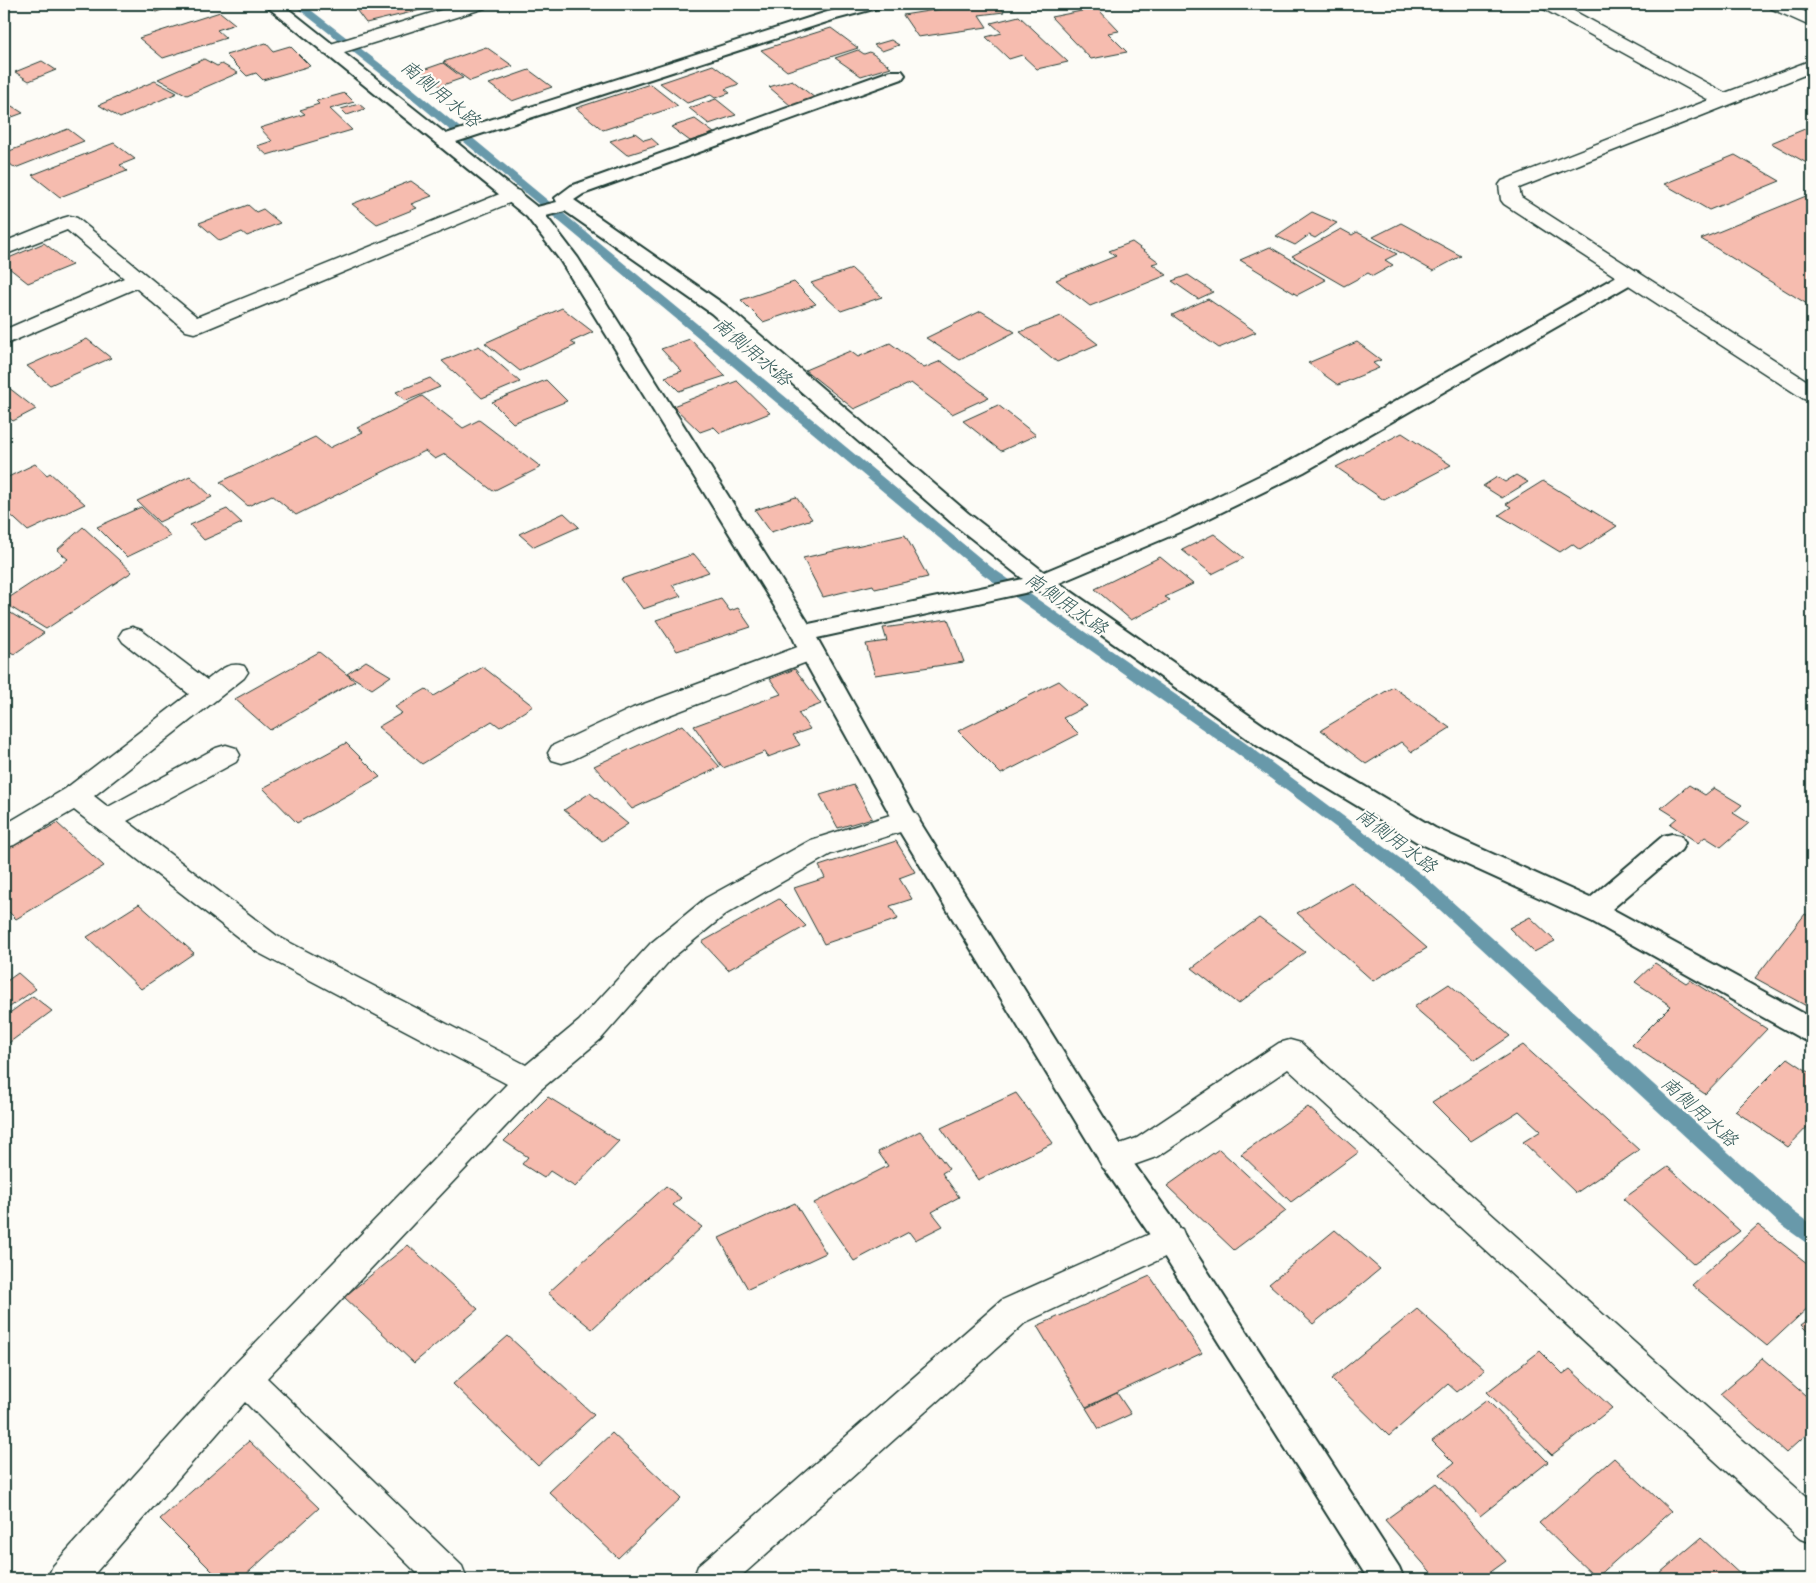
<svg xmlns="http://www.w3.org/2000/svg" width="1816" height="1583" viewBox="0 0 1816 1583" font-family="Delius,'Klee One',sans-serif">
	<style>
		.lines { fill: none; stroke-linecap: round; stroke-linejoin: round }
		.stream { fill: #6899aa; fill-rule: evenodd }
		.building { fill: #f6bcaf; stroke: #1f3d34 }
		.lane-casing { stroke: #1f3d34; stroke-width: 4 }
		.street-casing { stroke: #1f3d34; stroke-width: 3 }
		.lane { fill: #fdfcf7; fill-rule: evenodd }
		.street { fill: #fdfcf7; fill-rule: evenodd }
		.labels { text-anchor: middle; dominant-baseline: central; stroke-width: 4.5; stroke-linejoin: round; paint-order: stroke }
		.water-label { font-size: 19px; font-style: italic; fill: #375c5b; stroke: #fdfcf7 }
	</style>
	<rect width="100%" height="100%" fill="#fdfcf7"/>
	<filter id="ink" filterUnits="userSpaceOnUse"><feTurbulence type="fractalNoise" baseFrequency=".02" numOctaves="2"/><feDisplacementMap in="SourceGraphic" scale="10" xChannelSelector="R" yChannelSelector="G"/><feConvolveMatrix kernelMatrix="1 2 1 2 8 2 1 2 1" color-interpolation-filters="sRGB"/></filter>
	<g filter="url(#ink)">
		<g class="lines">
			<path class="stream" d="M 292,4 L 303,4 L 412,88 L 991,567 L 1244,742 L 1425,877 L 1794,1212 L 1812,1225 L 1812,1244 L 1805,1242 L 1780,1224 L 1413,885 L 1232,750 L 981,573 L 404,92 Z"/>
		</g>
		<path class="building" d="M 144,4 L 179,4 L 156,12 Z
			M 368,4 L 426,4 L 429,8 L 366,23 L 354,7 Z
			M 949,4 L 998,4 L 1004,12 L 979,15 L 987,27 L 918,37 L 903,15 L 941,9 L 938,5 Z
			M 1097,8 L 1119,31 L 1108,33 L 1127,52 L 1091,59 L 1051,17 Z
			M 220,12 L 235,24 L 217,30 L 226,38 L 163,58 L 139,38 Z
			M 1019,16 L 1068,62 L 1037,69 L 1022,55 L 1009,59 L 986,37 L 1002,33 L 991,23 Z
			M 831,28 L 858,48 L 787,71 L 761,50 Z
			M 891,40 L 899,45 L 882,51 L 874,45 Z
			M 266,43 L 273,51 L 290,46 L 310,66 L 263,80 L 256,73 L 247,76 L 226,55 Z
			M 486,47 L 513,66 L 470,81 L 443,62 Z
			M 858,50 L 864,54 L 870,52 L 891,67 L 861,76 L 835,58 Z
			M 204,59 L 217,66 L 222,64 L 238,73 L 187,95 L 158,79 Z
			M 42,61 L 56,70 L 29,81 L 15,72 Z
			M 443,63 L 463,78 L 440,86 L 420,71 Z
			M 713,65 L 739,84 L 725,89 L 730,93 L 715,98 L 711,95 L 687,103 L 660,83 Z
			M 529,70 L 552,87 L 512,101 L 489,84 Z
			M 792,80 L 815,98 L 791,106 L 769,87 Z
			M 155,81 L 177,93 L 120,118 L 99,105 Z
			M 650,84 L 678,106 L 603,130 L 576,108 Z
			M 345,93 L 354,102 L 330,109 L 352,130 L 267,155 L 257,146 L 272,141 L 260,128 L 305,114 L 300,110 L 319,104 L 316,101 Z
			M 716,99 L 736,115 L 709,124 L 689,108 Z
			M 7,103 L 23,113 L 4,120 L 4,105 Z
			M 359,104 L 365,109 L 347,115 L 341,109 Z
			M 695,119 L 714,133 L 690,141 L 671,127 Z
			M 1812,126 L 1812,166 L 1771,143 Z
			M 68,129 L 84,141 L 15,168 L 4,159 L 4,153 Z
			M 635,133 L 644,140 L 651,138 L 659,145 L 627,155 L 610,141 Z
			M 114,143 L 135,159 L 120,165 L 127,171 L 60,197 L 32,175 Z
			M 1735,155 L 1780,181 L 1709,210 L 1664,184 Z
			M 411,181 L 432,196 L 411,204 L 417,208 L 377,224 L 352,204 Z
			M 1806,196 L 1812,200 L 1812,307 L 1701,239 Z
			M 248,205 L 256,212 L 263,209 L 280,223 L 247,236 L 242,232 L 220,241 L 199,223 Z
			M 1312,212 L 1337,223 L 1315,238 L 1309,235 L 1295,245 L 1276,236 Z
			M 1401,223 L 1461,256 L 1433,271 L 1373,237 Z
			M 1341,229 L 1352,235 L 1357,232 L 1397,254 L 1385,260 L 1393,265 L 1373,276 L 1368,273 L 1344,286 L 1292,256 Z
			M 1132,242 L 1159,262 L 1152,264 L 1167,275 L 1090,306 L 1056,280 L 1116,256 L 1109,251 Z
			M 44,243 L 72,265 L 28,283 L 4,264 L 4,260 Z
			M 1270,247 L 1326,280 L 1297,295 L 1240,260 Z
			M 852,269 L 882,297 L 841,311 L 811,283 Z
			M 1188,275 L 1213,292 L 1198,299 L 1172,281 Z
			M 794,282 L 816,304 L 763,322 L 741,300 Z
			M 1208,299 L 1256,332 L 1219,348 L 1172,315 Z
			M 562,308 L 593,332 L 571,342 L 576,345 L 520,371 L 485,343 Z
			M 981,311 L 1015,332 L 960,360 L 926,338 Z
			M 1061,316 L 1098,344 L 1057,362 L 1020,332 Z
			M 87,339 L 111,358 L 50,385 L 27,366 Z
			M 690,339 L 725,376 L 679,391 L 665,377 L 682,371 L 661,349 Z
			M 1357,342 L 1381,360 L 1373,363 L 1379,368 L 1338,385 L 1308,363 Z
			M 890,343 L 924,368 L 941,361 L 989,397 L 952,414 L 911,383 L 854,409 L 805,370 L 850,351 L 858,357 Z
			M 479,346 L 520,382 L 482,398 L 442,361 Z
			M 430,378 L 440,387 L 406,401 L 396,392 Z
			M 546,380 L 567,401 L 513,423 L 492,402 Z
			M 737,381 L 770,413 L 720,433 L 714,427 L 700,432 L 673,406 Z
			M 4,384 L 36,409 L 13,421 L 4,414 Z
			M 422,396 L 463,428 L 479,420 L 541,467 L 493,491 L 445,454 L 435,459 L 425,451 L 296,515 L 272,495 L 248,506 L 220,482 L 315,437 L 329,448 L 363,432 L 357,428 Z
			M 998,405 L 1036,435 L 1001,451 L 963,421 Z
			M 1402,433 L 1451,465 L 1384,500 L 1336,467 Z
			M 35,464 L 47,475 L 50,473 L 85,504 L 28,531 L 4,509 L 4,479 Z
			M 1516,475 L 1528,482 L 1502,498 L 1483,486 L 1497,477 L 1505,482 Z
			M 190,476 L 212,497 L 159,522 L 137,501 Z
			M 1543,481 L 1617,526 L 1580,550 L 1572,544 L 1560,552 L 1499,515 L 1511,507 L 1506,504 Z
			M 796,497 L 812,519 L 771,532 L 755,510 Z
			M 141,507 L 171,536 L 127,557 L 97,527 Z
			M 227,509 L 242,523 L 204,540 L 190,525 Z
			M 564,513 L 579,527 L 534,547 L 519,534 Z
			M 83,527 L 132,572 L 46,629 L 4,603 L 4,601 L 68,559 L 57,550 Z
			M 1214,534 L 1244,558 L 1212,574 L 1182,550 Z
			M 905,535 L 928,577 L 875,589 L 873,585 L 823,597 L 803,558 Z
			M 694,554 L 709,572 L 672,585 L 681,596 L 643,609 L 621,579 Z
			M 1160,557 L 1193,584 L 1165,597 L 1170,600 L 1131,620 L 1095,589 Z
			M 721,599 L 730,611 L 738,608 L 751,627 L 677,651 L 656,620 Z
			M 4,609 L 44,633 L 14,654 L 4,648 Z
			M 948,619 L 964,662 L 875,675 L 866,644 L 887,641 L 883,628 Z
			M 319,652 L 355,681 L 270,730 L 235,699 Z
			M 366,661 L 391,676 L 372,689 L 347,674 Z
			M 483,667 L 533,706 L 500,727 L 492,721 L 422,764 L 378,727 L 402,713 L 395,707 L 426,689 L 434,696 Z
			M 795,669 L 821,704 L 798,713 L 810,729 L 793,735 L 800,745 L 768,757 L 765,752 L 723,768 L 694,726 L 781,694 L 770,679 Z
			M 1059,681 L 1087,706 L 1063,718 L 1079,734 L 1001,774 L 958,731 Z
			M 1393,687 L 1450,728 L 1412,752 L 1401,742 L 1366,764 L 1321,730 Z
			M 682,725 L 720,767 L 632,809 L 594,766 Z
			M 346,743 L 380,777 L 297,823 L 263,788 Z
			M 854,785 L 872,818 L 838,828 L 820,795 Z
			M 1689,785 L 1705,795 L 1714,788 L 1742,805 L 1733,813 L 1749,823 L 1721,847 L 1705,837 L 1698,843 L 1670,824 L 1677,818 L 1661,808 Z
			M 590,793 L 628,824 L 602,841 L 564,810 Z
			M 57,823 L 104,866 L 16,919 L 4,907 L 4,849 L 38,829 L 41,832 Z
			M 896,841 L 915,872 L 899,878 L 912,899 L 890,906 L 898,919 L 824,944 L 794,888 L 825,878 L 819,866 Z
			M 1351,882 L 1427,948 L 1373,981 L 1297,913 Z
			M 779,899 L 806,926 L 728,970 L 702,942 Z
			M 139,904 L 194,953 L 141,989 L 87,937 Z
			M 1805,914 L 1812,918 L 1812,1009 L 1755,978 Z
			M 1530,917 L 1555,941 L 1534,952 L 1509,928 Z
			M 1259,918 L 1305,952 L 1238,1004 L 1192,968 Z
			M 1655,963 L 1686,983 L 1690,980 L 1767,1029 L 1705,1094 L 1632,1045 L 1671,1006 L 1635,982 Z
			M 18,973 L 36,989 L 4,1011 L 4,983 Z
			M 1449,984 L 1510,1036 L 1475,1060 L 1414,1007 Z
			M 33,996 L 52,1011 L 6,1045 L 4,1043 L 4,1017 Z
			M 1523,1045 L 1639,1150 L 1576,1193 L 1523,1142 L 1541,1131 L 1519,1111 L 1471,1141 L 1432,1102 Z
			M 1788,1058 L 1812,1074 L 1812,1122 L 1788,1147 L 1735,1111 Z
			M 1016,1093 L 1053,1143 L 978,1180 L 941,1128 Z
			M 548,1097 L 619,1141 L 575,1187 L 550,1171 L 544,1178 L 522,1164 L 528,1157 L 504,1141 Z
			M 1308,1107 L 1359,1152 L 1291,1202 L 1241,1154 Z
			M 920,1131 L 949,1169 L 942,1173 L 959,1197 L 932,1212 L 943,1226 L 915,1240 L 909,1232 L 854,1261 L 814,1203 L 888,1166 L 878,1152 Z
			M 1219,1149 L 1286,1211 L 1234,1250 L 1167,1186 Z
			M 1668,1167 L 1740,1231 L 1694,1264 L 1623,1199 Z
			M 666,1186 L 681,1198 L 673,1205 L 702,1227 L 592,1329 L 548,1293 Z
			M 795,1203 L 826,1253 L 748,1289 L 719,1238 Z
			M 1758,1225 L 1812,1267 L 1812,1304 L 1767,1346 L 1692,1285 Z
			M 1335,1230 L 1380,1269 L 1313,1324 L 1269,1284 Z
			M 408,1245 L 478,1309 L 414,1363 L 344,1297 Z
			M 1150,1276 L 1202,1353 L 1086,1407 L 1037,1326 Z
			M 1417,1309 L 1485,1370 L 1457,1392 L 1448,1384 L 1389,1436 L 1331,1379 Z
			M 1812,1317 L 1812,1336 L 1801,1325 Z
			M 508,1336 L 594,1415 L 538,1466 L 453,1384 Z
			M 1540,1351 L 1563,1374 L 1570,1369 L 1612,1408 L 1552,1455 L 1487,1392 Z
			M 1762,1358 L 1812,1401 L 1812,1429 L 1786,1453 L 1720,1394 Z
			M 1117,1393 L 1131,1414 L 1099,1429 L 1086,1408 Z
			M 1487,1400 L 1548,1462 L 1480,1516 L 1440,1474 L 1454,1463 L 1432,1441 Z
			M 612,1433 L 681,1498 L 618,1558 L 549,1492 Z
			M 249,1441 L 319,1508 L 241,1579 L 220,1579 L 160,1519 Z
			M 1614,1458 L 1671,1511 L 1596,1578 L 1539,1523 Z
			M 1436,1483 L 1506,1561 L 1481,1579 L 1437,1579 L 1385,1520 Z
			M 1701,1538 L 1745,1579 L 1653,1579 Z"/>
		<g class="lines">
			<g class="lane-casing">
				<path id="lane" d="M 264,4 L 282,4 L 446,134 L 824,13 L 857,4 L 883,4 L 881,7 L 836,19 L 456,142 L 537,207 L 557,202 L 555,198 L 571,186 L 890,71 L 902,71 L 905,75 L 902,79 L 583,194 L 574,200 L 725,305 L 968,513 L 1044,572 L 1173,518 L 1288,462 L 1624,272 L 1631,270 L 1638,272 L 1641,276 L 1638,280 L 1304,472 L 1189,528 L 1059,583 L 1276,734 L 1435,828 L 1590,898 L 1663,836 L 1672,834 L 1681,836 L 1685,843 L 1681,850 L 1612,909 L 1812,1018 L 1812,1042 L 1802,1039 L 1593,922 L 1417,842 L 1258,746 L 1038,590 L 817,638 L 915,814 L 1124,1150 L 1181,1230 L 1399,1567 L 1404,1579 L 1368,1579 L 1159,1248 L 1104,1168 L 897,827 L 799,651 L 791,633 L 560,260 L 527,217 ZM 565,211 L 711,313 L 952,523 L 1023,579 L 809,624 L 578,258 L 546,216 Z"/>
			</g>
			<g class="street-casing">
				<path id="street" d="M 461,4 L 488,4 L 485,8 L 338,54 L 331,56 L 324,54 L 322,50 L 324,46 Z
					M 1539,4 L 1561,4 L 1725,93 L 1812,60 L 1812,72 L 1519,188 L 1521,197 L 1812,384 L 1812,401 L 1804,399 L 1504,204 L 1501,200 L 1499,185 L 1502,181 L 1709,100 L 1542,8 Z
					M 1767,4 L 1789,4 L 1812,15 L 1812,27 L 1770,8 Z
					M 512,189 L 519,191 L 522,195 L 519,199 L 202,331 L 194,333 L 186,331 L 136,288 L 4,345 L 4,330 L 124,278 L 67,230 L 4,255 L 4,242 L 63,218 L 70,216 L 77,218 L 197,317 Z
					M 132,627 L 141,630 L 207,680 C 219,671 228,661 244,666 L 248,672 L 244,678 L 94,796 L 108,807 L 216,748 L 226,745 L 236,748 L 240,755 L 236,762 L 127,821 L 277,936 L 526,1065 L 579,1021 L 651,943 L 706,898 L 811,840 L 906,810 L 916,813 L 920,820 L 916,827 L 831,854 L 726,914 L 671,959 L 601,1039 L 540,1090 L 267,1378 L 462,1566 L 467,1579 L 423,1579 L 245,1402 L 90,1579 L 47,1579 L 53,1566 L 232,1367 L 507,1084 L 257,952 L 74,810 L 14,845 L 4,848 L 4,825 L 65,789 L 189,694 L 123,642 L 119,636 L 123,630 Z
					M 811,642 L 820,645 L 824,651 L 820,657 L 651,722 L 572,760 L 562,763 L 552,760 L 548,753 L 552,746 L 633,708 Z
					M 1290,1040 L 1301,1043 L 1812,1502 L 1812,1543 L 1799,1538 L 1288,1069 L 1159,1156 L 1114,1172 L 1103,1168 L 1098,1159 L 1103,1150 L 1137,1138 L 1279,1043 Z
					M 1170,1225 L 1182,1229 L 1186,1239 L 1182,1249 L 1026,1322 L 738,1579 L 693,1579 L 698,1566 L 1002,1300 Z"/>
			</g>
			<use href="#lane" class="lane"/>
			<use href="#street" class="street"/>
		</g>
	</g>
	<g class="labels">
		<g class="water-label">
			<text transform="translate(441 93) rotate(39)">南側用水路</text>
			<text transform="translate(753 351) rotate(40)">南側用水路</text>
			<text transform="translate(1067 603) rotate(35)">南側用水路</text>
			<text transform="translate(1397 840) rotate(37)">南側用水路</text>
			<text transform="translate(1700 1111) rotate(42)">南側用水路</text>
		</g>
	</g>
	<rect width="1816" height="1583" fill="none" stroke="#fdfcf7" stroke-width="20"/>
	<rect x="10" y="10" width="1796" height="1563" fill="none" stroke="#1f3d34" stroke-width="2" filter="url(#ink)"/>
</svg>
